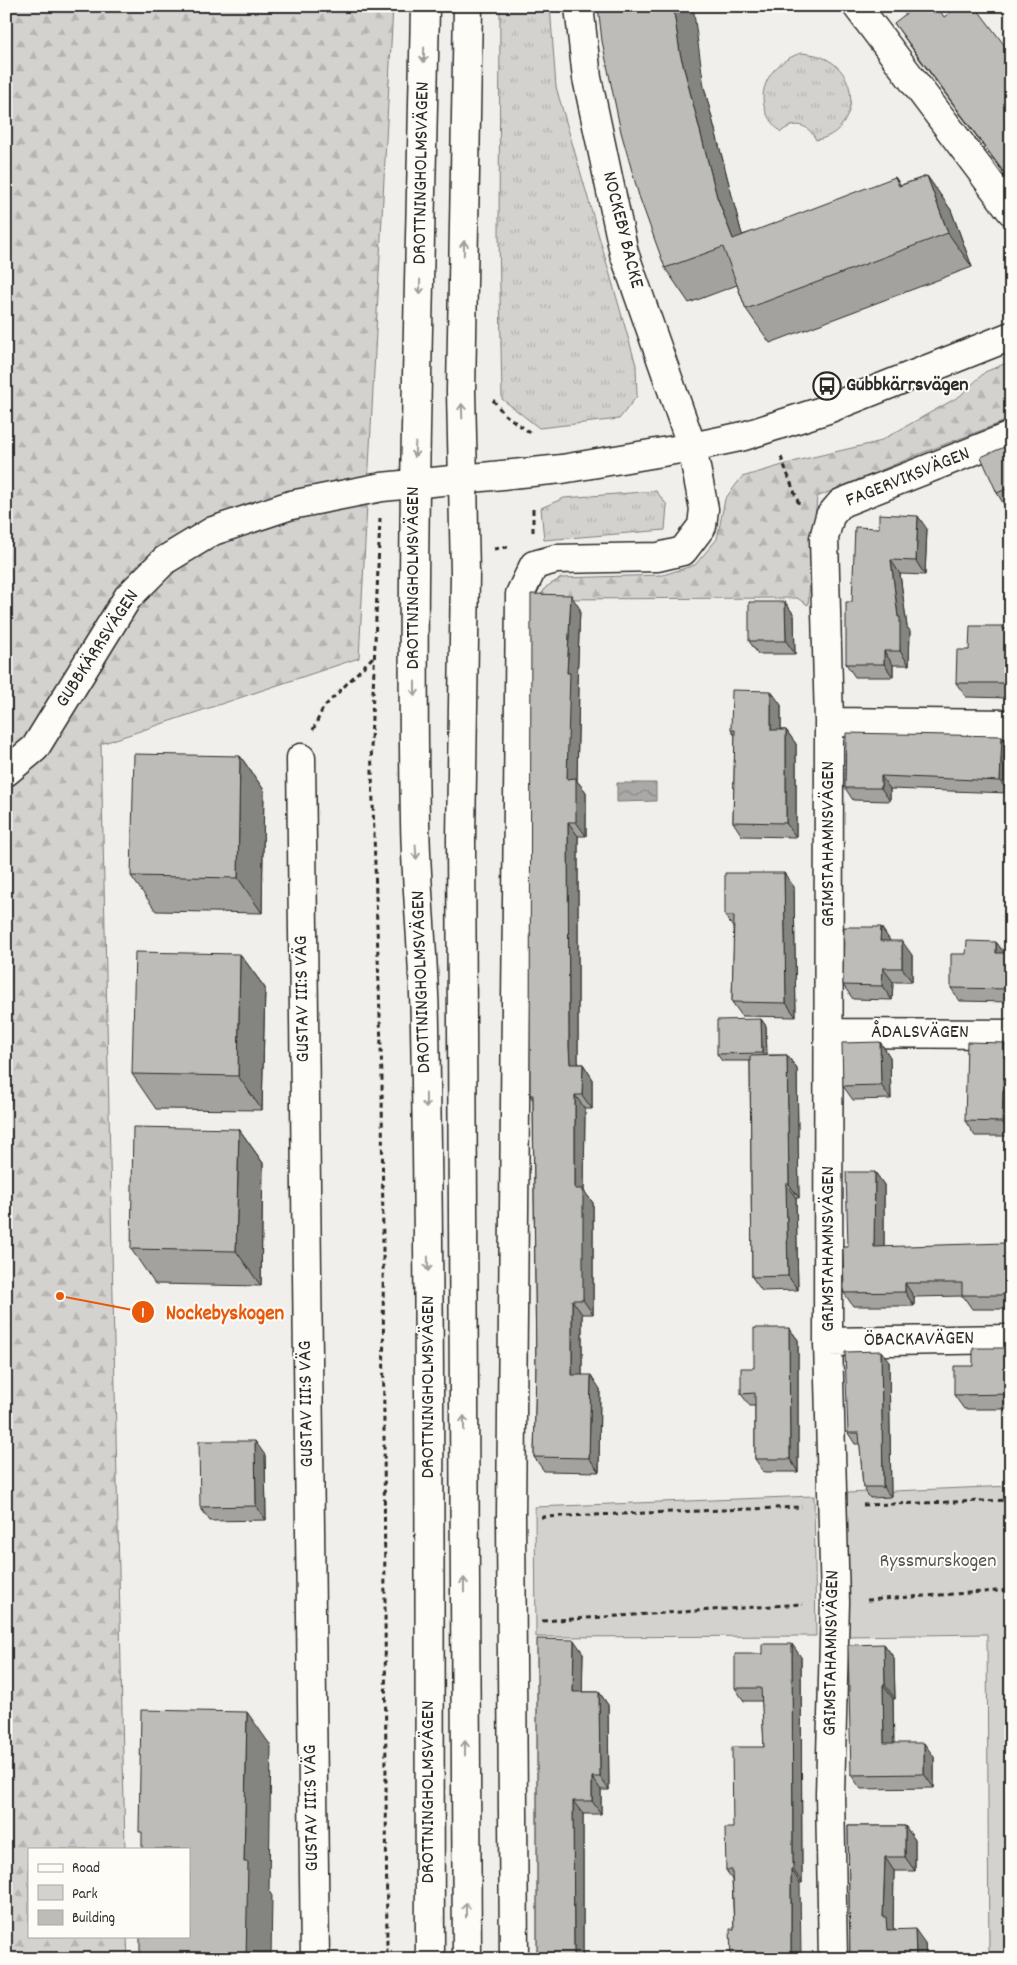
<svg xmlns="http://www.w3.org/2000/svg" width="1017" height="1965" viewBox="0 0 1017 1965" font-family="Dekko,sans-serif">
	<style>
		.grass { fill: url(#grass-tufts); stroke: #7f7e7d }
		.forest { fill: url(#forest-firs); stroke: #7f7e7d }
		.green { fill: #d3d2cf; stroke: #7f7e7d }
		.water { fill: url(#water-waves); stroke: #777775 }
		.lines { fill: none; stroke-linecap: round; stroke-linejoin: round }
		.minor-casing { stroke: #2b2b2b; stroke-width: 31 }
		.major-casing { stroke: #2b2b2b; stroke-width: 31 }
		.path { stroke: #2b2b2b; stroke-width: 3; stroke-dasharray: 5 4; stroke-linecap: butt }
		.minor { stroke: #fdfcf7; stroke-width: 28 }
		.major { stroke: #fdfcf7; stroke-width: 28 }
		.wall { fill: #a3a29e; stroke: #2b2b2b }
		.shaded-wall { fill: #848481; stroke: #2b2b2b }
		.building { fill: #bdbcb8; stroke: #2b2b2b }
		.oneway { stroke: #9e9e9b }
		.labels { text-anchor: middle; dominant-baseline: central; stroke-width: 4; stroke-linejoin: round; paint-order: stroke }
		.street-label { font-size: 20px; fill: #2b2b2b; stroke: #fdfcf7 }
		.poi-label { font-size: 20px; font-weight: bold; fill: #2b2b2b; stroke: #fdfcf7; text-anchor: start }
		.park-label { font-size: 20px; fill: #555554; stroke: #fdfcf7 }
		.leader { fill: none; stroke: #e8590c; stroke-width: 2 }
		.callout-dot { fill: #e8590c; stroke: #fdfcf7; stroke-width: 2 }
		.mark-label { font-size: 15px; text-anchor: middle; font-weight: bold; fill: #fff }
		.callout-label { font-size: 21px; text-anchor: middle; font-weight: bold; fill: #e8590c; stroke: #fdfcf7; stroke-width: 4; stroke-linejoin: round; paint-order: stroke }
	</style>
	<defs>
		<pattern id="grass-tufts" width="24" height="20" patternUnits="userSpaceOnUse" patternTransform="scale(1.25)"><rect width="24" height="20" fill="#d3d2cf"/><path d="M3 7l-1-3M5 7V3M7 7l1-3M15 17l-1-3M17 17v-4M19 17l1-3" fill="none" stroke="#b5b4b2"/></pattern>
		<pattern id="forest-firs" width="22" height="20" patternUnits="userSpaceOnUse" patternTransform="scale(1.25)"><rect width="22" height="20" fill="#d3d2cf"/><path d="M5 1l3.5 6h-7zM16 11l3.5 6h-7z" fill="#b5b4b2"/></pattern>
		<pattern id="water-waves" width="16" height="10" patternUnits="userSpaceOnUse" patternTransform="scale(1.25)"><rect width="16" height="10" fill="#aaa9a7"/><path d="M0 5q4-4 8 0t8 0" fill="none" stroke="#8b8a88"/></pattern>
	</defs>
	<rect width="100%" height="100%" fill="#f0efeb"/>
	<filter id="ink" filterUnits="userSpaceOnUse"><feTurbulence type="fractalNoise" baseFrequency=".02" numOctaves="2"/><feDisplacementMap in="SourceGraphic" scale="10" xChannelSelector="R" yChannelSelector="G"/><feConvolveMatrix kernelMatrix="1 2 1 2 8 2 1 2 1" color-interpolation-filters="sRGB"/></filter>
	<g filter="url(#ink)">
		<path class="grass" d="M 500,6 L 550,6 L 556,87 L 636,365 L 637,396 L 619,419 L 539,428 L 502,399 L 499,236 Z
			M 801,53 C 864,55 865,132 816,140 C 808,123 794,121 781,132 C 748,104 764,65 801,53 Z
			M 656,491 L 667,505 L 665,530 L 544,540 L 541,508 L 564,498 Z"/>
		<path class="forest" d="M 6,6 L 393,6 L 359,658 L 101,744 L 125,1849 L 29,1849 L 29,1936 L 127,1936 L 128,1959 L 6,1959 Z
			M 1011,361 L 1011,419 L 922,453 L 817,497 L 808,605 L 797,598 L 538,599 L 546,587 L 561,578 L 663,575 L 695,565 L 717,539 L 725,499 L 742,477 L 800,460 L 878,442 L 960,396 L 985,372 Z"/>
		<path class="green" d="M 1011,1486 L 1011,1959 L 989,1959 L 987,1634 L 848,1636 L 847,1493 Z
			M 814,1496 L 816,1636 L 536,1637 L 535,1507 Z"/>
		<path class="water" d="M 617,783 L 656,783 L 656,801 L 617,802 Z"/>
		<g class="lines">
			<g class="minor-casing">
				<path id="minor" d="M 857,6 L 1011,211
					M 829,722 L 1011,724
					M 301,758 L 315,1959
					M 6,772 L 35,748 L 128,597 L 165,560 L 213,531 L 291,505 L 382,487 L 562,469 L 692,447 L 744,436 L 825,410 L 1011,336
					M 829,1033 L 1011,1034
					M 828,1342 L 1011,1339
					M 514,1959 L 511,1518 L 520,594 L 534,565 L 556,559 L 658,557 L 683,551 L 702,526 L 704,509 L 692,447 L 624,253 L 587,78 L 579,6
					M 833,1959 L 830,1794 L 835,1602 L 828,1342 L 829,722 L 824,538 L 830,516 L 841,503 L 1011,436"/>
			</g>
			<g class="major-casing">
				<path id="major" d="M 425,6 C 420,278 410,549 415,821 C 416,889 424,958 425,1026 C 431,1337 429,1648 430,1959
					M 467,1959 L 461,839 L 465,573 L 461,391 L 468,6"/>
			</g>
			<path class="path" d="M 493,400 L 504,414 L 532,434
				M 781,457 L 800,507
				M 533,509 L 533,534
				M 380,518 L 371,742 L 382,1078 L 387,1959
				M 494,549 L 508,547
				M 313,730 L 323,708 L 373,657
				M 863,1505 L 1011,1500
				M 541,1517 L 802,1507
				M 867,1600 L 1011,1590
				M 542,1621 L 803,1604"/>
			<use href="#minor" class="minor"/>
			<use href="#major" class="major"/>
		</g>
		<path class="wall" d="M 944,17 L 1011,54 L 1011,183 L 918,57 L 894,23 Z
			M 704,87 L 742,235 L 901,185 L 927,176 L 951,210 L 972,267 L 770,343 L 746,309 L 737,285 L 689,303 L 665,268 Z
			M 1011,444 L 1011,506 L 1006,508 L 997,493 Z
			M 879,528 L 927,529 L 925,575 L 900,574 L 907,627 L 910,631 L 909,665 L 893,665 L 893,677 L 855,677 L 846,664 Z
			M 785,602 L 794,615 L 795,654 L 758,654 L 749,641 Z
			M 580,609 L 577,684 L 579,687 L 577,781 L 586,792 L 586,836 L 578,836 L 578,1061 L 579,1064 L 583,1064 L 592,1078 L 592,1109 L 585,1109 L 584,1191 L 593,1203 L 593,1314 L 582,1314 L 582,1375 L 600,1389 L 599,1472 L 544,1471 L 534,1457 L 536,1366 L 533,1100 L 530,1095 Z
			M 1004,629 L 1011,629 L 1011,698 L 966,697 L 956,683 L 969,650 Z
			M 781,705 L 781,730 L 786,730 L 796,744 L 796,837 L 742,836 L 733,822 L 735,736 L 731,730 Z
			M 1002,736 L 1010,748 L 1009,793 L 890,789 L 890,801 L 853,800 L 845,788 Z
			M 240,756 L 264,790 L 262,913 L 156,911 L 131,876 Z
			M 784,873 L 794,887 L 796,1017 L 742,1016 L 732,1002 L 734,929 L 725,916 Z
			M 881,927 L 890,941 L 912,955 L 912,982 L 893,982 L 892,1000 L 853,999 L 843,985 Z
			M 996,942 L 1004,953 L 1011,953 L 1011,1002 L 960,1001 L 951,988 L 966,954 Z
			M 240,954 L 265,988 L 262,1110 L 156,1109 L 132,1074 Z
			M 761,1019 L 766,1026 L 767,1055 L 787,1055 L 797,1069 L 799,1198 L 796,1198 L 798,1290 L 762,1291 L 752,1277 L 750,1061 L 722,1061 L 717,1054 Z
			M 880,1042 L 890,1057 L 891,1099 L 853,1100 L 843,1086 Z
			M 1004,1043 L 1011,1052 L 1011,1136 L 975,1136 L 965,1121 Z
			M 239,1129 L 263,1163 L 261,1286 L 155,1284 L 131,1249 Z
			M 875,1172 L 884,1185 L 884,1247 L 1011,1252 L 1011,1309 L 972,1309 L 963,1296 L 914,1297 L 914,1306 L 853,1306 L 844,1293 L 848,1247 Z
			M 789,1328 L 798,1340 L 798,1472 L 764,1472 L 755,1459 L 755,1406 L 750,1406 L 741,1394 L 754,1368 Z
			M 1011,1352 L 1011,1409 L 964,1409 L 954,1395 L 973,1366 Z
			M 889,1361 L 891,1497 L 870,1498 L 863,1487 L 860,1444 L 855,1444 L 848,1433 Z
			M 265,1455 L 266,1520 L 210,1521 L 200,1507 Z
			M 884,1644 L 894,1658 L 895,1699 L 893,1699 L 894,1743 L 934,1757 L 934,1788 L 861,1789 L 851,1775 Z
			M 583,1653 L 582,1692 L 599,1692 L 608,1705 L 609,1790 L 601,1790 L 601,1814 L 583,1814 L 583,1959 L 537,1959 Z
			M 801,1657 L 802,1883 L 800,1883 L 734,1929 L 732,1880 L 726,1870 L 733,1828 L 764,1747 L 762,1701 L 744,1701 L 735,1688 Z
			M 848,1826 L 905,1826 L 915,1840 L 915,1871 L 894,1871 L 893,1927 L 895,1929 L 925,1943 L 926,1959 L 850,1959 Z"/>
		<path class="shaded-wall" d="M 673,6 L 693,6 L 704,87 L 741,231 L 757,273 L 733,239 L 717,197 L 680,53 Z
			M 927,176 L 951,210 L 972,267 L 948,233 Z
			M 895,177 L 920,211 L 899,186 Z
			M 918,516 L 927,529 L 925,575 L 916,561 Z
			M 891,560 L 900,574 L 907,627 L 910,631 L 909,665 L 900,651 L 898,617 Z
			M 571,595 L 580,609 L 577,684 L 579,687 L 577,781 L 586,792 L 586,836 L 576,822 L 567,779 L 567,673 Z
			M 785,602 L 794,615 L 795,654 L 786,641 Z
			M 884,651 L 893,665 L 893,677 L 884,664 Z
			M 771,691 L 781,705 L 781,744 L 771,730 Z
			M 786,730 L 796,744 L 796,837 L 786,823 Z
			M 1002,736 L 1010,748 L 1009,793 L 1000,781 Z
			M 240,756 L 264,790 L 262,913 L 238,878 Z
			M 881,776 L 890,789 L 890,801 L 881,788 Z
			M 568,822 L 578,836 L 578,1061 L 580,1078 L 570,1064 L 569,1047 Z
			M 784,873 L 794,887 L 796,1017 L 786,1003 Z
			M 881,927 L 891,942 L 880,941 Z
			M 902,941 L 912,955 L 912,982 L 902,968 Z
			M 996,942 L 1006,955 L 996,953 Z
			M 240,954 L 265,988 L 262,1110 L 238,1076 Z
			M 883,968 L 893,982 L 892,1000 L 882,986 Z
			M 761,1019 L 766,1026 L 767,1061 L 762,1053 Z
			M 880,1042 L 890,1057 L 891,1099 L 881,1085 Z
			M 1004,1043 L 1011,1052 L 1011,1068 L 1004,1058 Z
			M 787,1055 L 797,1069 L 799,1198 L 789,1184 Z
			M 583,1064 L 592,1078 L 592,1109 L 582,1095 Z
			M 1003,1090 L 1011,1101 L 1011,1134 L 1002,1122 Z
			M 575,1095 L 585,1109 L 584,1191 L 593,1203 L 593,1314 L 583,1300 L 575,1189 Z
			M 239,1129 L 263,1163 L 261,1286 L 236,1251 Z
			M 875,1172 L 884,1185 L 884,1260 L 874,1247 Z
			M 786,1184 L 796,1198 L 798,1290 L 788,1276 Z
			M 1005,1243 L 1011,1252 L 1011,1303 L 1005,1295 Z
			M 905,1283 L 914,1297 L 914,1306 L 905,1292 Z
			M 572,1300 L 582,1314 L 582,1388 L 572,1375 Z
			M 789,1328 L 798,1340 L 798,1472 L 790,1459 Z
			M 1008,1348 L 1011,1352 L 1011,1375 L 1008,1371 Z
			M 881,1351 L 889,1361 L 891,1497 L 883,1487 Z
			M 591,1375 L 600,1389 L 599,1472 L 589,1458 Z
			M 255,1441 L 265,1455 L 266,1520 L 256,1506 Z
			M 574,1640 L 583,1653 L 582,1705 L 573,1692 Z
			M 792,1644 L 801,1657 L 802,1883 L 793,1869 Z
			M 884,1644 L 894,1658 L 895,1699 L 885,1685 Z
			M 883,1685 L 893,1699 L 894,1758 L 884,1743 Z
			M 599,1692 L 608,1705 L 609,1790 L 600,1777 Z
			M 247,1712 L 271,1746 L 269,1891 L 272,1896 L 271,1959 L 246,1959 L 244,1862 Z
			M 924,1743 L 934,1757 L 934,1788 L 924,1774 Z
			M 592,1777 L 601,1790 L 601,1814 L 592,1801 Z
			M 573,1801 L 583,1814 L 583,1959 L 574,1959 Z
			M 905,1826 L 915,1840 L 915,1871 L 905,1857 Z
			M 885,1857 L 894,1871 L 893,1927 L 896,1931 L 887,1930 L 883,1917 Z
			M 791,1869 L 800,1883 L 801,1959 L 791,1959 Z
			M 915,1929 L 925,1943 L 926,1959 L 917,1959 L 916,1958 Z"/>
		<path class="building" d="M 598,6 L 673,6 L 680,53 L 717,197 L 733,239 L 895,177 L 899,186 L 927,176 L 948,233 L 746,309 L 723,247 L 665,268 L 639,196 L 621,132 L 602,41 Z
			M 916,6 L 937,6 L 944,17 L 959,6 L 975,6 L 1011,54 L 1011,176 L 1008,178 L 894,23 Z
			M 1011,444 L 1011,487 L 997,493 L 981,457 Z
			M 879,514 L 918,516 L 916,561 L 891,560 L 898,617 L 900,617 L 900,651 L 884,651 L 884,664 L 846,664 L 846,602 L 852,602 L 855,527 L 879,528 Z
			M 531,594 L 571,595 L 567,673 L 570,673 L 567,779 L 576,778 L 576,822 L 568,822 L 569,1047 L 570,1064 L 583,1064 L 582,1095 L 575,1095 L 575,1189 L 583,1189 L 583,1300 L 572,1300 L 572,1375 L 591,1375 L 589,1458 L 534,1457 L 536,1366 L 533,1095 L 530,1095 Z
			M 749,602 L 785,602 L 786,641 L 749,641 Z
			M 970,626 L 1003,626 L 1003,629 L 1011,629 L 1011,683 L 956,683 L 957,650 L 969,650 Z
			M 732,690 L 771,691 L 771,730 L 786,730 L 786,823 L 733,822 L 735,730 L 731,730 Z
			M 846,733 L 1002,736 L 1000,781 L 881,776 L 881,788 L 845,788 Z
			M 134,754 L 240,756 L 238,878 L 131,876 Z
			M 725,873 L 784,873 L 786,1003 L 732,1002 L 734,916 L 725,916 Z
			M 844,927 L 881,927 L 880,941 L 902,941 L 902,968 L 883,968 L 882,986 L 843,985 Z
			M 967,941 L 996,942 L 996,953 L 1011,953 L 1011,989 L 951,988 L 951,954 L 966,954 Z
			M 135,952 L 240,954 L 238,1076 L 132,1074 Z
			M 761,1019 L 762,1053 L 717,1054 L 717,1020 Z
			M 880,1042 L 881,1085 L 843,1086 L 842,1043 Z
			M 967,1042 L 1004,1043 L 1004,1058 L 1011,1058 L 1011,1090 L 1003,1090 L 1002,1122 L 965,1121 Z
			M 787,1055 L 789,1184 L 786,1184 L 788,1276 L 752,1277 L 750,1056 Z
			M 133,1127 L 239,1129 L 236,1251 L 131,1249 Z
			M 846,1172 L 875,1172 L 874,1247 L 1005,1243 L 1005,1295 L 962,1295 L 962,1283 L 905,1283 L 905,1292 L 844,1293 L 843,1247 L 848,1247 Z
			M 754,1328 L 789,1328 L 790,1459 L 755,1459 L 755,1393 L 741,1394 L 741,1368 L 754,1368 Z
			M 973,1348 L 1008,1348 L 1008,1371 L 1011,1371 L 1011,1394 L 954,1395 L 954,1366 L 973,1366 Z
			M 881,1351 L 883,1487 L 863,1487 L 859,1433 L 848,1433 L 845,1352 Z
			M 199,1441 L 255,1441 L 256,1506 L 200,1507 Z
			M 537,1639 L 574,1640 L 573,1692 L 599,1692 L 600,1777 L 592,1777 L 592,1801 L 573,1801 L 574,1959 L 537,1959 Z
			M 762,1644 L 792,1644 L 793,1869 L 791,1869 L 791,1959 L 731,1959 L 730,1929 L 734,1929 L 732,1870 L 726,1870 L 725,1828 L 733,1828 L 732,1747 L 764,1747 L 761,1688 L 735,1688 L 735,1654 L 762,1654 Z
			M 884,1644 L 885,1685 L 883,1685 L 884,1743 L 924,1743 L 924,1774 L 851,1775 L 848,1645 Z
			M 141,1710 L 247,1712 L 244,1862 L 248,1862 L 246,1959 L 140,1959 L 140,1936 L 189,1936 L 189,1849 L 142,1849 L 142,1832 L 139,1832 Z
			M 848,1826 L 905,1826 L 905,1857 L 885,1857 L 883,1917 L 886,1917 L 887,1930 L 915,1929 L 916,1958 L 850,1959 Z"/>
		<defs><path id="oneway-shaft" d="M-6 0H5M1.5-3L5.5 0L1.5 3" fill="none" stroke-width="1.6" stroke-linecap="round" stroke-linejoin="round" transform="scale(1.25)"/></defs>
		<g class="oneway">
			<use href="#oneway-shaft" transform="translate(424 55) rotate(91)"/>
			<use href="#oneway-shaft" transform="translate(464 248) rotate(-89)"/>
			<use href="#oneway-shaft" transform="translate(420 287) rotate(91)"/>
			<use href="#oneway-shaft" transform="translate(462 411) rotate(-92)"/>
			<use href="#oneway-shaft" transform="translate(415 450) rotate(93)"/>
			<use href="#oneway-shaft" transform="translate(415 689) rotate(90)"/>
			<use href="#oneway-shaft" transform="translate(416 852) rotate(87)"/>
			<use href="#oneway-shaft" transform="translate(426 1101) rotate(89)"/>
			<use href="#oneway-shaft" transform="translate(428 1264) rotate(89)"/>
			<use href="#oneway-shaft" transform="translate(464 1423) rotate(-90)"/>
			<use href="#oneway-shaft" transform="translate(464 1585) rotate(-90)"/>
			<use href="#oneway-shaft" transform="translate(465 1748) rotate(-90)"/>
			<use href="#oneway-shaft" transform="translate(466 1910) rotate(-90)"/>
		</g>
	</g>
	<defs>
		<g id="bus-ring" transform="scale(1.4375)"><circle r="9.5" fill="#fdfcf7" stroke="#2b2b2b" stroke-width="1.5"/><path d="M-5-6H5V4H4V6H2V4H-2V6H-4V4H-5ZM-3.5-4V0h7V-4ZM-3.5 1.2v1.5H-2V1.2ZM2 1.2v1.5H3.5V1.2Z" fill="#2b2b2b"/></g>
	</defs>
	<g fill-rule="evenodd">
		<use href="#bus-ring" x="827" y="386"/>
	</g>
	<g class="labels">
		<g class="street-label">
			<text transform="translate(422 173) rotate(-89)">DROTTNINGHOLMSVÄGEN</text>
			<text transform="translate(622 230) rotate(76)">NOCKEBY BACKE</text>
			<text transform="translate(908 478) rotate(-22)">FAGERVIKSVÄGEN</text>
			<text transform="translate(414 578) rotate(-90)">DROTTNINGHOLMSVÄGEN</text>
			<text transform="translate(98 649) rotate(-57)">GUBBKÄRRSVÄGEN</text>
			<text transform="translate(829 844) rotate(-90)">GRIMSTAHAMNSVÄGEN</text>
			<text transform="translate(422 982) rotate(-92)">DROTTNINGHOLMSVÄGEN</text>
			<text transform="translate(303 999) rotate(-91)">GUSTAV III:S VÄG</text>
			<text x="920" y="1033">ÅDALSVÄGEN</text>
			<text transform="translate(829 1249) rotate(-90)">GRIMSTAHAMNSVÄGEN</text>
			<text transform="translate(919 1340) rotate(-1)">ÖBACKAVÄGEN</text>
			<text transform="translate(429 1387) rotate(-90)">DROTTNINGHOLMSVÄGEN</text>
			<text transform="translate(307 1404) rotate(-91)">GUSTAV III:S VÄG</text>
			<text transform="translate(832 1653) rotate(-89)">GRIMSTAHAMNSVÄGEN</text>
			<text transform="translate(429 1792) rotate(-90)">DROTTNINGHOLMSVÄGEN</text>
			<text transform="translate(312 1808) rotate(-91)">GUSTAV III:S VÄG</text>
		</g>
		<g class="poi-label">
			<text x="846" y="386">Gubbkärrsvägen</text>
		</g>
		<g class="park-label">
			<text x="938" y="1562">Ryssmurskogen</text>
		</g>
	</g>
	<path class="leader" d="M60 1296L143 1312"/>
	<g class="callout-dot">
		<circle cx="60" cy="1296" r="5"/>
		<circle cx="143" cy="1312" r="12"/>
	</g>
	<g class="mark-label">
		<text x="143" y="1317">1</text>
	</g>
	<g class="callout-label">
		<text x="225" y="1319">Nockebyskogen</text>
	</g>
	<rect width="1017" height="1965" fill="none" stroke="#fdfcf7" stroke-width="25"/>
	<rect x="12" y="12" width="992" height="1940" fill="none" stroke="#2b2b2b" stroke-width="2" filter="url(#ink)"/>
	<rect x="28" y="1848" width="162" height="90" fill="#fdfcf7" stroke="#a9a8a5"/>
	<rect x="38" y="1864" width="25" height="8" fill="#fdfcf7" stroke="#a9a8a5"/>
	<text x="72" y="1872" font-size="15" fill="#2b2b2b">Road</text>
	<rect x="38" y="1885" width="25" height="15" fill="#d3d2cf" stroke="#a9a8a5"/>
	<text x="72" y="1898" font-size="15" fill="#2b2b2b">Park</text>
	<rect x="38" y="1910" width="25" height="15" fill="#bdbcb8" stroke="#a9a8a5"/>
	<text x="72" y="1922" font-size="15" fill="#2b2b2b">Building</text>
</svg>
